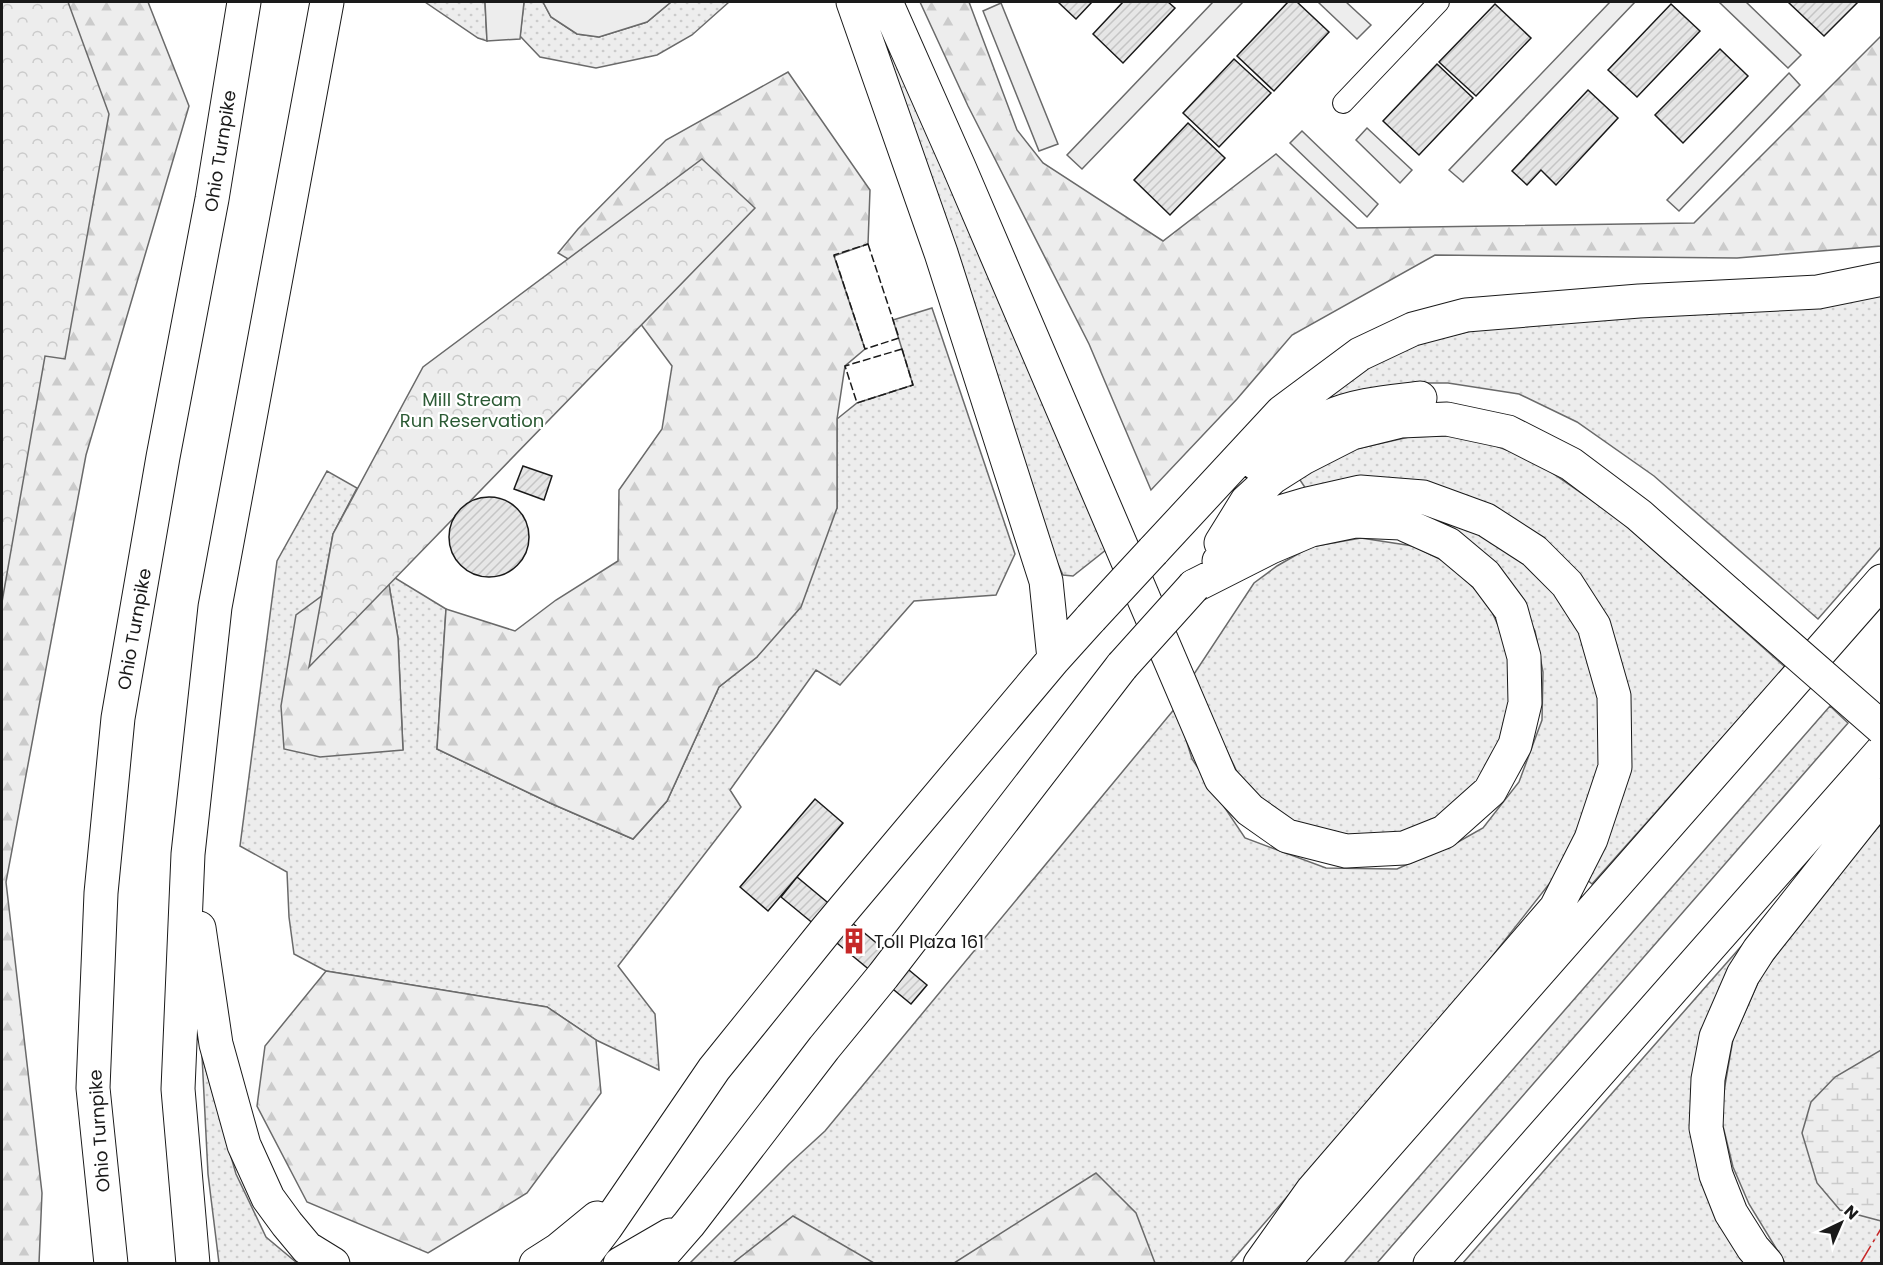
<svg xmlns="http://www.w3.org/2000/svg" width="1883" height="1265" viewBox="0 0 1883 1265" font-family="Poppins,sans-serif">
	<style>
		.grass { fill: url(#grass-dots); stroke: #6a6a6a; stroke-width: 1.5 }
		.forest { fill: url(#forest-firs); stroke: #6a6a6a; stroke-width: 1.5 }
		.wetland { fill: url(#wetland-marsh); stroke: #6a6a6a; stroke-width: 1.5 }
		.park { fill: url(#park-crowns); stroke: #6a6a6a; stroke-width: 1.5 }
		.pitch { fill: #ededed; stroke: #6a6a6a; stroke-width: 1.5 }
		.building { fill: url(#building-hatch); stroke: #1a1a1a; stroke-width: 1.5 }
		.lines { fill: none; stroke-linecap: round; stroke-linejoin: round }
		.minor-casing { stroke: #1a1a1a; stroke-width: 22 }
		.motorway-casing { stroke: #1a1a1a; stroke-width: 35 }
		.minor { stroke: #fff; stroke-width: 20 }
		.motorway { stroke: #fff; stroke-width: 33 }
		.motorway-bridge-casing { stroke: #1a1a1a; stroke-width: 35; stroke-linecap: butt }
		.motorway-bridge { stroke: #fff; stroke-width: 33 }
		.fence { stroke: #1a1a1a; stroke-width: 1.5; stroke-dasharray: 8 3; stroke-linecap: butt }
		.power { stroke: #c62828; stroke-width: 1.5; stroke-dasharray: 21 4.5 3 4.5; stroke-linecap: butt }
		.labels { text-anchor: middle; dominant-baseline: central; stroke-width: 4.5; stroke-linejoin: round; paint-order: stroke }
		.street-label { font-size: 18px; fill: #1a1a1a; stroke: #fff }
		.park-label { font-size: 18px; fill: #2b5a34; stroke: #fff }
		.poi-label { font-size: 18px; fill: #1a1a1a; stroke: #fff; text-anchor: start }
	</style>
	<defs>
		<pattern id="grass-dots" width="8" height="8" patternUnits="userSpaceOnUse" patternTransform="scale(1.5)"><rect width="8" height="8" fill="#ededed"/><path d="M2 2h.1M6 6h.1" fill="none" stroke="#cbcbcb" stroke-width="1.8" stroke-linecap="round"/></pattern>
		<pattern id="forest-firs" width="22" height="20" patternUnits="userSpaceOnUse" patternTransform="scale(1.5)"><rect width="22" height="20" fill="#ededed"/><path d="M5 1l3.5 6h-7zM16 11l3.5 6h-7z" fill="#cbcbcb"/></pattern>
		<pattern id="wetland-marsh" width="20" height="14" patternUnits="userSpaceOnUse" patternTransform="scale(1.5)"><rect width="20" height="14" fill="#ededed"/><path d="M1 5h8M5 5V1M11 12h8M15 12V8" fill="none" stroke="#cbcbcb"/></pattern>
		<pattern id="park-crowns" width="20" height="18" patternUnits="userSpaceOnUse" patternTransform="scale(1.5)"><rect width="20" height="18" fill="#ededed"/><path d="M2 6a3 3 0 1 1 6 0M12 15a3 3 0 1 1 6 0" fill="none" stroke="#cbcbcb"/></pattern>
		<pattern id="building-hatch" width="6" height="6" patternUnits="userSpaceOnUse" patternTransform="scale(1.5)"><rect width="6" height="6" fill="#e6e6e6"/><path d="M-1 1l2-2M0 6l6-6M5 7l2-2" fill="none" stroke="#c5c5c5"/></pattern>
	</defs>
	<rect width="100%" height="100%" fill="#fff"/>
	<path class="grass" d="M 425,2 L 485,2 L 487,41 L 478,38 Z
		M 524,2 L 543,2 L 551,17 L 577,34 L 599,37 L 647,22 L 671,2 L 729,2 L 692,35 L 657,55 L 596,68 L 540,57 L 520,36 Z
		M 885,24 L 1107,549 L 1073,576 L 1063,575 L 1055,558 L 876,31 Z
		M 1881,294 L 1881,547 L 1818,619 L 1654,476 L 1577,422 L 1519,394 L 1448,383 L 1410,383 L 1295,429 L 1333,383 L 1380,357 L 1433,340 L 1534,316 L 1625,306 L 1740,313 Z
		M 932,308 L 1015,554 L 996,595 L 914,601 L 840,685 L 816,670 L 730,790 L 741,807 L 618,966 L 655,1014 L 659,1070 L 596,1040 L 547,1007 L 326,971 L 294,954 L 289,917 L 287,872 L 240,846 L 277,561 L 327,471 L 357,488 L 333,534 L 321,599 L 403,750 L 398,638 L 387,573 L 446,609 L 437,749 L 550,803 L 633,839 L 667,801 L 719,687 L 757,657 L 837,508 L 837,419 L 857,403 L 913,385 L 893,320 Z
		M 1465,435 L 1532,459 L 1616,517 L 1785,667 L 1592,884 L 1585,878 L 1613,651 L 1522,526 L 1310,495 L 1298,477 L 1347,451 L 1409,437 Z
		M 1421,513 L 1488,535 L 1565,597 L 1600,681 L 1604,758 L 1591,810 L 1557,874 L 1468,987 L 1230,1263 L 689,1264 L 789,1164 L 825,1131 L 1176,707 L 1192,759 L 1245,838 L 1326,868 L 1397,869 L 1458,842 L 1483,828 L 1519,782 L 1542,720 L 1543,672 L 1535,631 L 1505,577 L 1407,517 Z
		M 1361,538 L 1413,546 L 1448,563 L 1487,601 L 1506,643 L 1518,693 L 1501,752 L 1452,815 L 1384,844 L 1291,826 L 1242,782 L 1221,739 L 1194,674 L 1254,583 L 1277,566 L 1310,547 Z
		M 1830,706 L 1848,723 L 1377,1263 L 1344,1263 Z
		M 1881,824 L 1881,1263 L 1785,1263 L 1749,1204 L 1733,1167 L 1720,1114 L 1733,1039 L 1761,976 L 1835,874 Z
		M 1745,942 L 1700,1055 L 1755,1263 L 1462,1264 Z
		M 202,1056 L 236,1174 L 266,1237 L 297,1263 L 219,1263 L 208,1174 Z"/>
	<path class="forest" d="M 2,2 L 148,2 L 189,106 L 86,455 L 6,882 L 42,1193 L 39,1263 L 2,1264 Z
		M 920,2 L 969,2 L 1017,130 L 1043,163 L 1163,241 L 1276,154 L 1357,228 L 1694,223 L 1881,36 L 1881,246 L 1737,258 L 1435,255 L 1292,335 L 1237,399 L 1151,490 L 1089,344 L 968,106 Z
		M 788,72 L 870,190 L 868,244 L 834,256 L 865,349 L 845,366 L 837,419 L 837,508 L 801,607 L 757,657 L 719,687 L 667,801 L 633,839 L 550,803 L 437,749 L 446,609 L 515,631 L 556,600 L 618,561 L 619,490 L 662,429 L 672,366 L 611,284 L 558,253 L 578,229 L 666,140 Z
		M 357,570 L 387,573 L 398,638 L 403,750 L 320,757 L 284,749 L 281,706 L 296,615 Z
		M 326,971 L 547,1007 L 596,1040 L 601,1093 L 527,1193 L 428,1253 L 307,1202 L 257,1106 L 265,1046 Z
		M 1096,1173 L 1136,1213 L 1155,1263 L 954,1263 Z
		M 793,1216 L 874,1263 L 733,1263 Z"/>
	<path class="wetland" d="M 1881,1050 L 1881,1221 L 1840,1210 L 1817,1183 L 1802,1133 L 1811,1102 L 1835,1077 Z"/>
	<path class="park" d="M 2,2 L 68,2 L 109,114 L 65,359 L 45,356 L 2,602 Z
		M 702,159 L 755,208 L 309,667 L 333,534 L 423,367 Z"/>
	<path class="pitch" d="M 485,2 L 524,2 L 520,39 L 487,41 Z
		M 543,2 L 671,2 L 647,22 L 599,37 L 577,34 L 551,17 Z
		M 1213,2 L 1243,2 L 1082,169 L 1067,155 Z
		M 1318,2 L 1346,2 L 1371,25 L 1357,39 Z
		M 1610,2 L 1635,2 L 1463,182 L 1449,170 Z
		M 1719,2 L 1746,2 L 1801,55 L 1788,68 Z
		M 1001,3 L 1058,144 L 1039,151 L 983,11 Z
		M 1789,73 L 1800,85 L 1679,211 L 1667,200 Z
		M 1367,128 L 1412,170 L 1400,183 L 1356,140 Z
		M 1302,131 L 1378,204 L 1367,217 L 1290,143 Z"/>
	<path class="building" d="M 1058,2 L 1092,2 L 1076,19 Z
		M 1123,2 L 1168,2 L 1175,8 L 1123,63 L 1093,34 Z
		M 1288,2 L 1297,2 L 1329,32 L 1274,91 L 1237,56 Z
		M 1788,2 L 1858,2 L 1824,36 Z
		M 1495,4 L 1531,38 L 1476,96 L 1439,62 Z
		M 1671,4 L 1700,31 L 1637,97 L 1608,70 Z
		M 1720,49 L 1748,76 L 1683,143 L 1655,115 Z
		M 1234,59 L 1271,93 L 1219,147 L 1183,113 Z
		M 1437,64 L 1473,98 L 1419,155 L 1383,121 Z
		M 1588,90 L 1618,118 L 1556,185 L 1541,170 L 1527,185 L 1512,171 Z
		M 1188,123 L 1225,158 L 1170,215 L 1134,180 Z
		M 523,466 L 552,476 L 544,500 L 514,489 Z
		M449 537a40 40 0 1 1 80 0a40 40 0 1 1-80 0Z
		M 815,799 L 843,823 L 768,911 L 740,887 Z
		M 797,877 L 927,985 L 911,1004 L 781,897 Z"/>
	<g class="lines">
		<g class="minor-casing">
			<path id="minor" d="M 1343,103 L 1439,2"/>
		</g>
		<g class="motorway-casing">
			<path id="motorway" d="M 853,2 L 941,253 L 1046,581 L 1054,659
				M 886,2 L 959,167 L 1221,779 L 1250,810 L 1287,836 L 1346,851 L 1404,848 L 1444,832 L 1490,791 L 1515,745 L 1525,703 L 1524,657 L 1511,610 L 1485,575 L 1448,544 L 1401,523 L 1355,521 L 1311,530 L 1271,547 L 1194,586
				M 1257,464 C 1280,447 1303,428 1328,417 C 1357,404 1389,402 1420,398
				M 1221,543 L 1247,501 L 1273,477 L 1303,458 L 1352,433 L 1401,421 L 1447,419 L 1508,432 L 1571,464 L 1639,515 L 1731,596
				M 1153,551 L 1282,412 L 1360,354 L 1413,329 L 1466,315 L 1639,301 L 1818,292 L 1882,279
				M 1219,561 L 1255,527 L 1280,512 L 1307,504 L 1360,492 L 1423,497 L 1486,520 L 1534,551 L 1567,584 L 1594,626 L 1614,696 L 1615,767 L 1591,839 L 1556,908 L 1312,1191 L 1260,1264
				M 199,928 L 216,1044 L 244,1145 L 268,1198 L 287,1224 L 307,1248 L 333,1264
				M 1289,1256 L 1882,581
				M 111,1264 L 93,1088 L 101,893 L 118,718 L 163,457 L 212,199 L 244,2
				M 193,1264 L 178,1089 L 188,854 L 215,607 L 327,2
				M 536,1264 L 558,1250 L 597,1218
				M 578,1264 L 606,1227 L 714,1069 L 827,929 L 1054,659 L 1091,618
				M 620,1264 L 670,1235
				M 654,1264 L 689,1224 L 824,1048 L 883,976 L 1122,666
				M 1430,1264 L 1882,751
				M 1767,1264 L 1753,1248 L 1731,1213 L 1716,1175 L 1706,1128 L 1708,1079 L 1716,1037 L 1743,975 L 1759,950 L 1882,795"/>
		</g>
		<use href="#minor" class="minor"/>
		<use href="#motorway" class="motorway"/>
		<g class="motorway-bridge-casing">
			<path id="motorway-bridge" d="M 1731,596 L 1882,728
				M 1091,618 L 1153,551
				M 1122,666 L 1194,586"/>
		</g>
		<use href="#motorway-bridge" class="motorway-bridge"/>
		<path class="fence" d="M 868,244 L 899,338 L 865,349 L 834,255 Z
			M 902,349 L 913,385 L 857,403 L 845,366 Z"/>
		<path class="power" d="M 1860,1264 L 1882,1227"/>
	</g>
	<defs>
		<g id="building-bare" transform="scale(2.07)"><path d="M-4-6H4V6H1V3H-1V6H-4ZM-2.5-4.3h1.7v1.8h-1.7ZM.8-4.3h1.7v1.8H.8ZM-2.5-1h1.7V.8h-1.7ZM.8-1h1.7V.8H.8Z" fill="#c62828" stroke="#fff" stroke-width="2.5" paint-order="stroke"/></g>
	</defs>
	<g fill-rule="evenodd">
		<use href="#building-bare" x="854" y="941"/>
	</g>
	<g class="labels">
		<g class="street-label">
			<text transform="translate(220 151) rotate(-81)">Ohio Turnpike</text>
			<text transform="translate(134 629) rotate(-80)">Ohio Turnpike</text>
			<text transform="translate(99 1131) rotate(-94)">Ohio Turnpike</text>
		</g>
		<g class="park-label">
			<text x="472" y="399">Mill Stream<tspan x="472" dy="21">Run Reservation</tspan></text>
		</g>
		<g class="poi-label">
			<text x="874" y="941">Toll Plaza 161</text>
		</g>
	</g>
	<rect width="1883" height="1265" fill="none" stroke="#1a1a1a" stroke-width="6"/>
	<g transform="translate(1841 1223) rotate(44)" stroke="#ffffff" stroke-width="4.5" paint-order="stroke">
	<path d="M0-4.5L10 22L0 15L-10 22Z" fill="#1a1a1a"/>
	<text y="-9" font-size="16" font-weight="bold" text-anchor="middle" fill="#1a1a1a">N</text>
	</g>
</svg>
